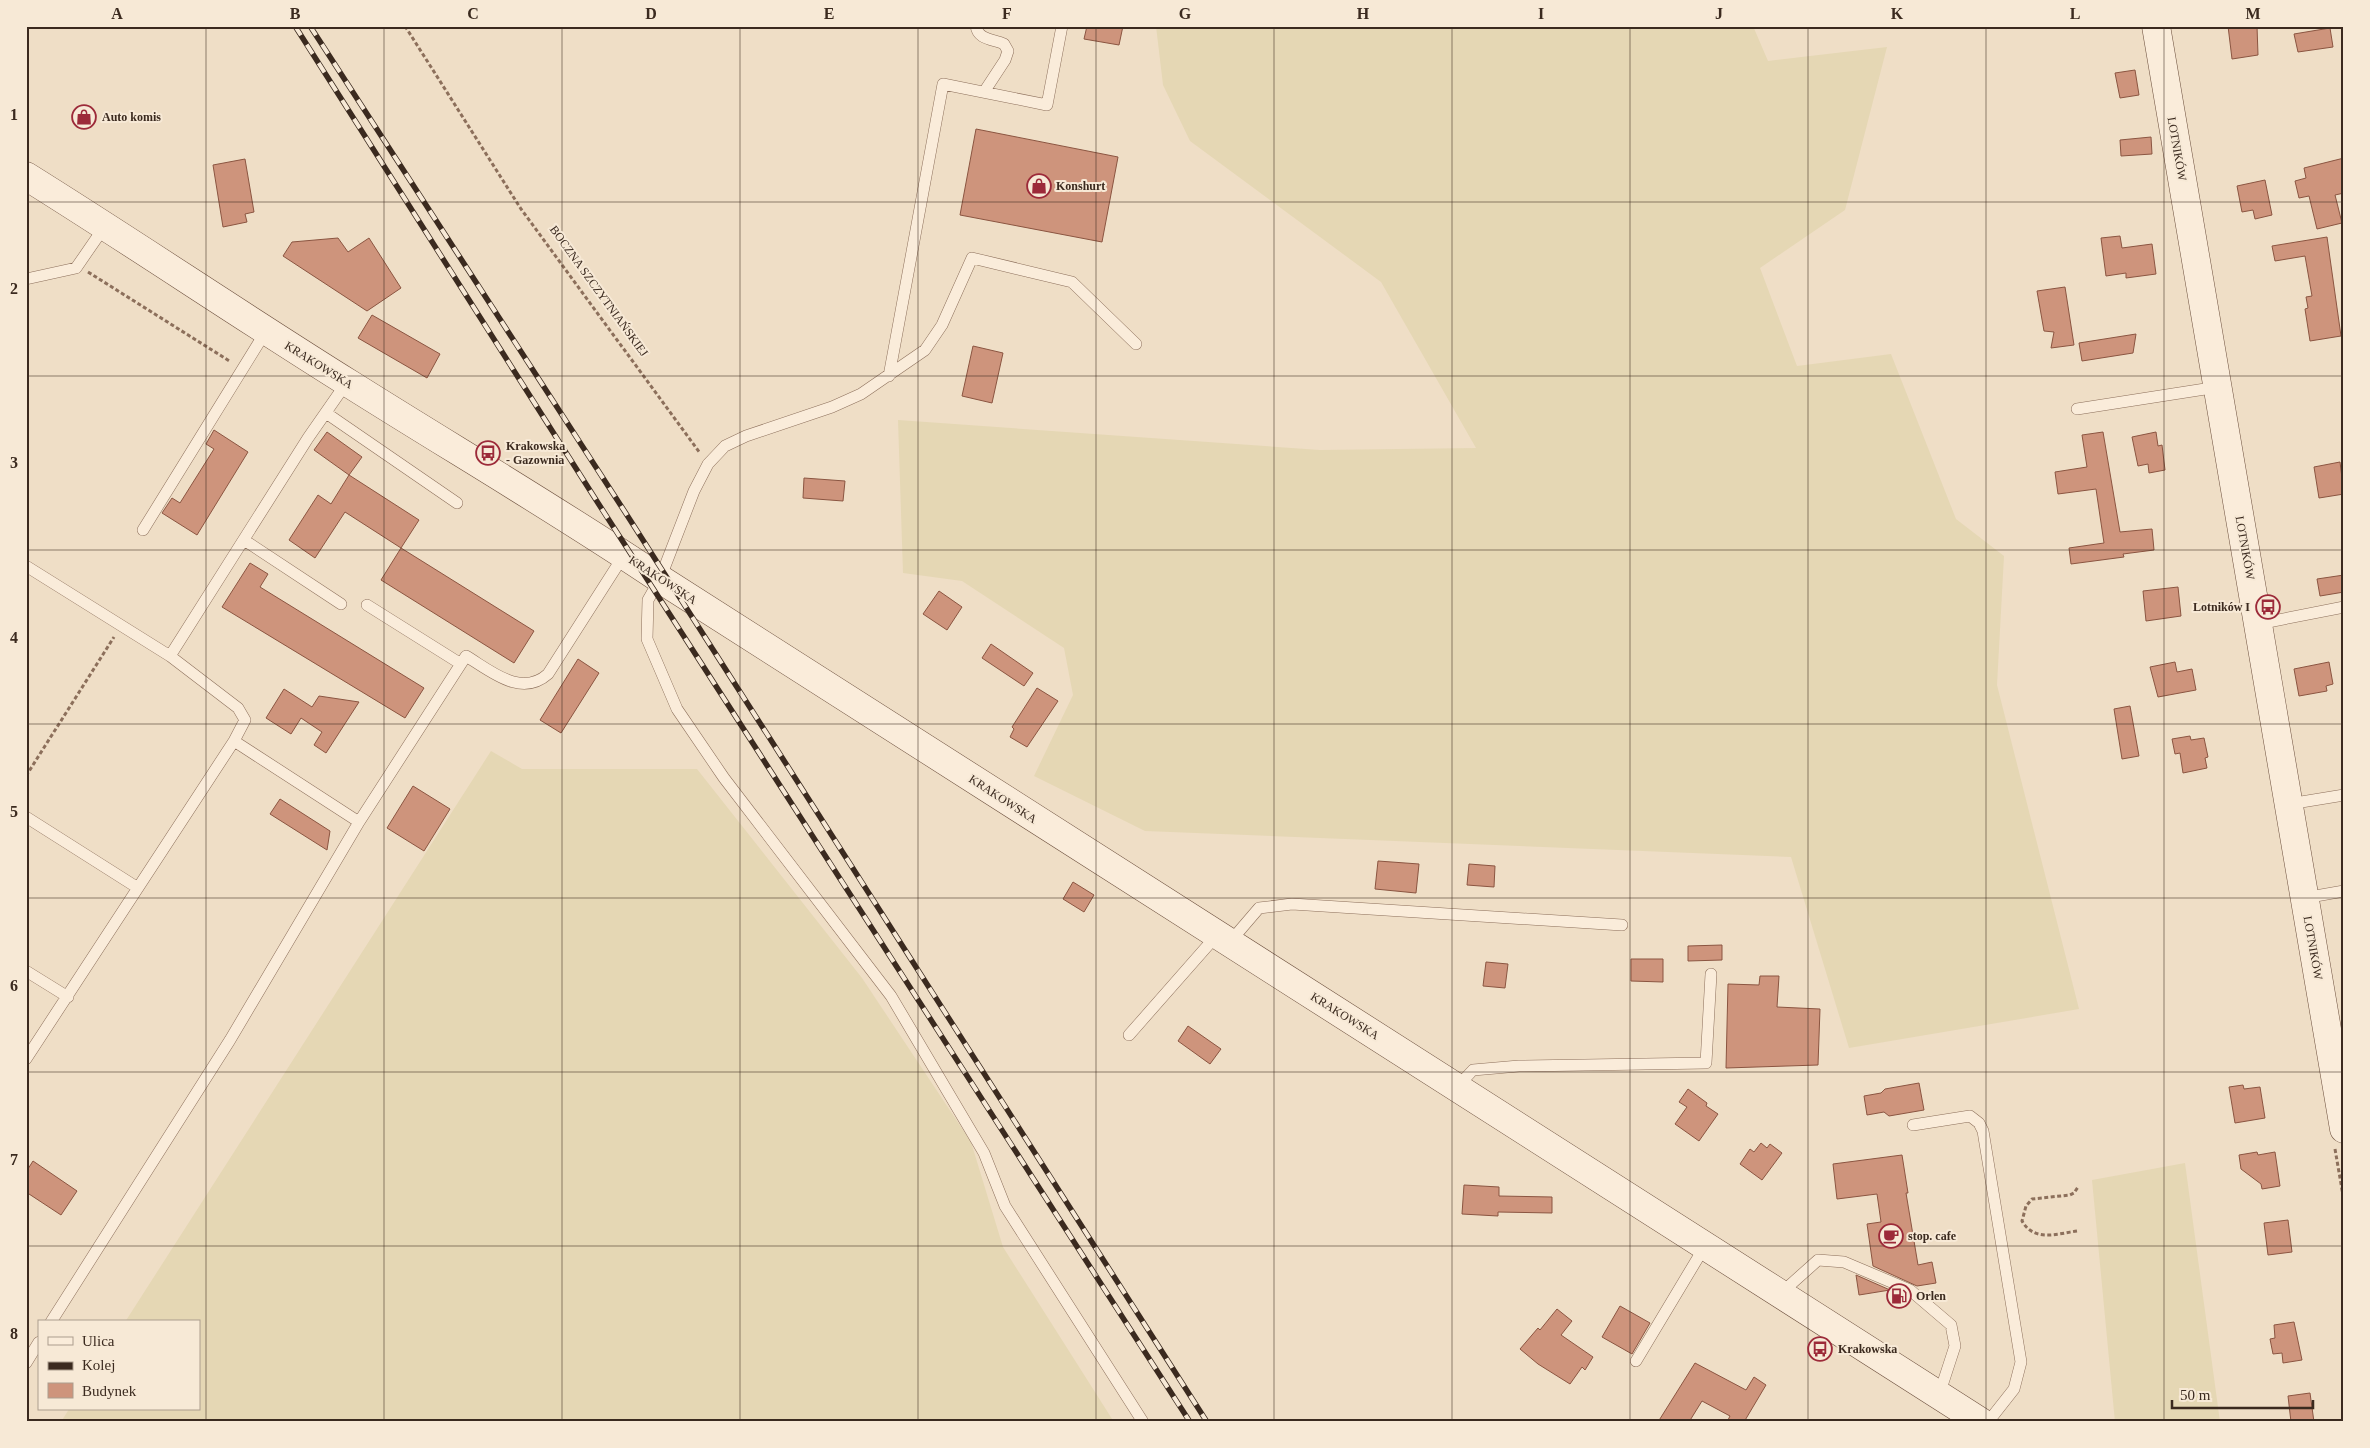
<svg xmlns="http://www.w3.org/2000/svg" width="2370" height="1448" viewBox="0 0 2370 1448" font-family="'Times New Roman',serif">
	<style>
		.farmland { fill: #e5d7b4 }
		.building { fill: #ce947c; stroke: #8b5541 }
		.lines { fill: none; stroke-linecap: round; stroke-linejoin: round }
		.lane-casing { stroke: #8c6f5b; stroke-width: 12 }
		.secondary-casing { stroke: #6d503e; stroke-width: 29 }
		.path { stroke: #8c6f5b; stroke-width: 3; stroke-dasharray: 4 2.5; stroke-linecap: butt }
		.lane { stroke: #faecda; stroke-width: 11 }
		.secondary { stroke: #faecda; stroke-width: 28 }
		.rail-casing { stroke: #3b2a1f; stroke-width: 5.5 }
		.rail { stroke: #f7e9d6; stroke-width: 4; stroke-dasharray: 11; stroke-linecap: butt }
		.grid { fill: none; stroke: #3b2a1f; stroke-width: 1; stroke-opacity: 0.55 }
		.labels { text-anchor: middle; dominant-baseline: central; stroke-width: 4; stroke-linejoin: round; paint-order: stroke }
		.poi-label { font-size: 12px; font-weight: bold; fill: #3b2a1f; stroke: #f7e9d6; text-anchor: start }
		.street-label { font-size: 12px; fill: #3b2a1f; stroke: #f7e9d6 }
		.neatline { fill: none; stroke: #3b2a1f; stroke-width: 2 }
		.grid-label { font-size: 16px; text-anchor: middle; font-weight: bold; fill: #3b2a1f }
	</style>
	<rect width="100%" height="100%" fill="#efdec6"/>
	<path class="farmland" d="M 1156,26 L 1753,26 L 1768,61 L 1887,47 L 1845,210 L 1760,268 L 1797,366 L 1891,354 L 1956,519 L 2004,556 L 1997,685 L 2079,1009 L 1849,1048 L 1791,857 L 1145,831 L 1034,776 L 1073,695 L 1064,648 L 962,581 L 903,573 L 898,420 L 1320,450 L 1476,448 L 1381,282 L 1190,141 L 1163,85 Z
		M 491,751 L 522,769 L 697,769 L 862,978 L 971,1142 L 1003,1247 L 1114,1422 L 61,1422 L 69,1409 L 199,1409 L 199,1322 L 125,1322 Z
		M 2185,1163 L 2220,1422 L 2115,1422 L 2092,1180 Z"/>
	<path class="building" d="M 1087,26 L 1123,26 L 1119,45 L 1084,39 Z
		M 2228,26 L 2257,26 L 2258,55 L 2232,59 Z
		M 2330,28 L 2333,47 L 2298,52 L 2294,34 Z
		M 2135,70 L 2139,95 L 2120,98 L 2115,73 Z
		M 976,129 L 1118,157 L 1102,242 L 960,215 Z
		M 2151,137 L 2152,154 L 2121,156 L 2120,140 Z
		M 2344,158 L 2344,193 L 2335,195 L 2342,223 L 2317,229 L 2309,196 L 2299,198 L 2295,181 L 2306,178 L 2304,168 Z
		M 245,159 L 254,212 L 245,214 L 247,222 L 223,227 L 213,165 Z
		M 2265,180 L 2272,215 L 2255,219 L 2253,210 L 2242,212 L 2237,186 Z
		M 2120,236 L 2122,248 L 2152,244 L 2156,274 L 2126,278 L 2126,273 L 2106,276 L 2101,238 Z
		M 2327,237 L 2341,336 L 2310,341 L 2305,309 L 2308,308 L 2306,297 L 2312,296 L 2305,256 L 2275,261 L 2272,246 Z
		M 338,238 L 348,252 L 369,238 L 401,288 L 367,311 L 283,256 L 292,242 Z
		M 2065,287 L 2074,345 L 2051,348 L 2054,332 L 2044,331 L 2037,291 Z
		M 372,315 L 440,354 L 427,378 L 358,338 Z
		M 2136,334 L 2133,353 L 2082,361 L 2079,343 Z
		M 973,346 L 1003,353 L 992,403 L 962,396 Z
		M 214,430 L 248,452 L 197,535 L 162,513 L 172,498 L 180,503 L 214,449 L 206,444 Z
		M 327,432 L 362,457 L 349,475 L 314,450 Z
		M 2103,432 L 2120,532 L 2152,529 L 2154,550 L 2123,554 L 2124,557 L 2071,564 L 2069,548 L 2104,543 L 2096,489 L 2058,494 L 2055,472 L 2087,467 L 2082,435 Z
		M 2156,432 L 2158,446 L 2162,445 L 2165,470 L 2149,473 L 2148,464 L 2138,466 L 2132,437 Z
		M 2340,462 L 2344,494 L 2319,498 L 2314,467 Z
		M 349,475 L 419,520 L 401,548 L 345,512 L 315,558 L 289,540 L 318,495 L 331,504 Z
		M 804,478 L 845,481 L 843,501 L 803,498 Z
		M 401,548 L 534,631 L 514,663 L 381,580 Z
		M 250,563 L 268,574 L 260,587 L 424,688 L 405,718 L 222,607 Z
		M 2344,575 L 2344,592 L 2320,596 L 2317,579 Z
		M 2178,587 L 2181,616 L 2146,621 L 2143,591 Z
		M 939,591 L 962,607 L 947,630 L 923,614 Z
		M 991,644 L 1033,673 L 1024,686 L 982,658 Z
		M 578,659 L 599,673 L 561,733 L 540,720 Z
		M 2175,662 L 2177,672 L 2192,669 L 2196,690 L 2158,697 L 2150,667 Z
		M 2329,662 L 2333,684 L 2326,686 L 2327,691 L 2299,696 L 2294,669 Z
		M 1037,688 L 1058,701 L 1027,747 L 1010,737 L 1014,729 L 1012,727 Z
		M 284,689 L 312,707 L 319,696 L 359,702 L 326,753 L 314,745 L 322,732 L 301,718 L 291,734 L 266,718 Z
		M 2130,706 L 2139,756 L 2122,759 L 2114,709 Z
		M 2190,736 L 2191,740 L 2204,738 L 2208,757 L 2205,758 L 2207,768 L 2183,773 L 2180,753 L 2175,754 L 2172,739 Z
		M 413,786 L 450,809 L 424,851 L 387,828 Z
		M 280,799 L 330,831 L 327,850 L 270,814 Z
		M 1378,861 L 1419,864 L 1416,893 L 1375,889 Z
		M 1469,864 L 1495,866 L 1494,887 L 1467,885 Z
		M 1073,882 L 1094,895 L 1084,912 L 1063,899 Z
		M 1722,945 L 1722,960 L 1688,961 L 1688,946 Z
		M 1631,959 L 1663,959 L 1663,982 L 1631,981 Z
		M 1486,962 L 1508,964 L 1505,988 L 1483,986 Z
		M 1760,976 L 1779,976 L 1777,1007 L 1820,1009 L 1818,1065 L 1726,1068 L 1728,984 L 1759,985 Z
		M 1188,1026 L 1221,1049 L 1210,1064 L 1178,1041 Z
		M 1919,1083 L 1924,1110 L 1889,1116 L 1884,1112 L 1867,1115 L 1864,1096 L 1881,1093 L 1885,1089 Z
		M 2243,1085 L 2244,1089 L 2260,1087 L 2265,1118 L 2235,1123 L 2229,1087 Z
		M 1688,1089 L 1707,1103 L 1706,1106 L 1718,1114 L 1699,1141 L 1675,1124 L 1687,1107 L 1679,1102 Z
		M 1761,1143 L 1767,1148 L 1770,1144 L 1782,1153 L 1762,1180 L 1740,1164 L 1750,1149 L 1754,1152 Z
		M 2257,1152 L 2258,1155 L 2275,1152 L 2280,1186 L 2262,1189 L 2261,1184 L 2241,1169 L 2239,1155 Z
		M 1902,1155 L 1908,1193 L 1906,1193 L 1918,1265 L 1932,1262 L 1936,1283 L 1917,1286 L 1873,1266 L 1867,1224 L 1881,1222 L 1877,1194 L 1837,1199 L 1833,1164 Z
		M 33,1161 L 77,1191 L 61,1215 L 26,1192 L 26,1172 Z
		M 1464,1185 L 1499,1187 L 1499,1196 L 1552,1197 L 1552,1213 L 1498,1212 L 1498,1216 L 1462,1214 Z
		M 2288,1220 L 2292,1252 L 2268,1255 L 2264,1223 Z
		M 1856,1275 L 1890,1290 L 1859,1295 Z
		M 1620,1306 L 1650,1323 L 1632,1354 L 1602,1337 Z
		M 1557,1309 L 1572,1321 L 1561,1335 L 1593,1357 L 1585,1370 L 1582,1367 L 1570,1384 L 1538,1364 L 1520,1349 L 1538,1328 L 1540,1330 Z
		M 2294,1322 L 2302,1360 L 2283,1363 L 2282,1353 L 2273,1354 L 2270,1339 L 2275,1338 L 2274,1325 Z
		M 1695,1363 L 1746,1390 L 1754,1377 L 1766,1385 L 1744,1422 L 1727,1422 L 1730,1416 L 1702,1401 L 1689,1422 L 1658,1422 Z
		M 2310,1393 L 2314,1422 L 2291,1422 L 2288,1396 Z"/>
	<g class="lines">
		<g class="lane-casing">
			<path id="lane" d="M 976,26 C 978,40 993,39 1004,44 L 1008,51 L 1005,60 L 984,92
				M 26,279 L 76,268 L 105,226
				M 1136,344 L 1072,282 L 972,258 L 942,325 L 925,350 L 861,394 L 832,407 L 746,436 L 725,446 L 708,464 L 694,491 L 660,579 L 648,600 L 647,639 L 677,709 L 724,778 L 891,996 L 984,1153 L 1005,1206 L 1143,1422
				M 889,376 L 943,84 L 1047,105 L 1062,26
				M 2077,409 L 2218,387
				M 326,413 L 457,503
				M 143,530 L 266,331
				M 244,540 L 341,604
				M 26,566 L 170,656 L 238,708 L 245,720 L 234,741 L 359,822
				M 367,605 L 461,664
				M 2258,624 L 2344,607
				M 170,656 L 308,438 L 347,382
				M 2289,804 L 2344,795
				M 26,817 L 138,888
				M 2304,898 L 2344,891
				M 1229,943 L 1259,908 L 1292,904 L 1622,925
				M 26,971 L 68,997
				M 1129,1035 L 1217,935
				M 26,1059 L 234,741
				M 1457,1087 L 1473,1070 L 1519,1066 L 1706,1063 L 1711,974
				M 1913,1125 L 1970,1116 L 1979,1123 L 1983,1131 L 2021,1362 L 2014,1389 L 1988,1422
				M 1780,1294 L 1818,1260 L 1844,1262 L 1910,1290 L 1951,1325 L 1955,1346 L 1939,1395
				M 51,1322 L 230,1040 L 359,822 L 466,656 C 491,671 521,698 548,674 L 624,555
				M 1636,1361 L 1705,1246
				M 26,1363 L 39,1342"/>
		</g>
		<g class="secondary-casing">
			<path id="secondary" d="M 2156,26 L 2344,1129
				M 26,176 C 135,244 241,316 350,384 C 453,449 559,511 660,579 L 1981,1422"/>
		</g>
		<path class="path" d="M 405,26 L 521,209 L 700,453
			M 88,272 L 231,362
			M 26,776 L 114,637
			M 2335,1149 L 2344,1201
			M 2077,1231 C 2056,1234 2034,1242 2022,1221 L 2026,1206 L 2032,1199 L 2070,1195 L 2074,1193 L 2078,1187"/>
		<use href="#lane" class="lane"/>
		<use href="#secondary" class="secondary"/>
		<g class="rail-casing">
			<path id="rail" d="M 295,26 L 598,503 L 1190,1422
				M 310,26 L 625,512 L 1207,1422"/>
		</g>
		<use href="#rail" class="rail"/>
	</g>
	<path class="grid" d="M 206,26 L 206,1422M 384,26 L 384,1422M 562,26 L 562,1422M 740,26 L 740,1422M 918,26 L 918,1422M 1096,26 L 1096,1422M 1274,26 L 1274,1422M 1452,26 L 1452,1422M 1630,26 L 1630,1422M 1808,26 L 1808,1422M 1986,26 L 1986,1422M 2164,26 L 2164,1422M 26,202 L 2344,202M 26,376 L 2344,376M 26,550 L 2344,550M 26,724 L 2344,724M 26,898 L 2344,898M 26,1072 L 2344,1072M 26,1246 L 2344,1246"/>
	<defs>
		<g id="shop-ring" transform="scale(1.25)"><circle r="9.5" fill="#f7e9d6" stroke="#9c2a39" stroke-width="1.5"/><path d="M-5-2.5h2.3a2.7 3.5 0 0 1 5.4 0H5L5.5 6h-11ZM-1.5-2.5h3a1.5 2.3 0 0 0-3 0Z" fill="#9c2a39"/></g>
		<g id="bus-ring" transform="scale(1.25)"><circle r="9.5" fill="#f7e9d6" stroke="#9c2a39" stroke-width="1.5"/><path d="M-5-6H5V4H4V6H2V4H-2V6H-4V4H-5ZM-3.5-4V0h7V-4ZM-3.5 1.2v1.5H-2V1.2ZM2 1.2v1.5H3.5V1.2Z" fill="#9c2a39"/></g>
		<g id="cafe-ring" transform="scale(1.25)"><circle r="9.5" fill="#f7e9d6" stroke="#9c2a39" stroke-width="1.5"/><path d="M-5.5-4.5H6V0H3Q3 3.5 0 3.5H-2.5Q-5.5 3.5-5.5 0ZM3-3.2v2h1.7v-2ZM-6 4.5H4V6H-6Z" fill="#9c2a39"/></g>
		<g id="fuel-ring" transform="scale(1.25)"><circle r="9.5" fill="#f7e9d6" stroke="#9c2a39" stroke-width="1.5"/><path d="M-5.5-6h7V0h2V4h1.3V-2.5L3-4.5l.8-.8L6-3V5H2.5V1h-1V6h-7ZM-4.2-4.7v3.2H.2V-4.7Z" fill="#9c2a39"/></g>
	</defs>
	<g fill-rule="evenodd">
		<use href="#shop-ring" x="84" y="117"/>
		<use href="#shop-ring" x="1039" y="186"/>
		<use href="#bus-ring" x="488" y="453"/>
		<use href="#bus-ring" x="2268" y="607"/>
		<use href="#cafe-ring" x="1891" y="1236"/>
		<use href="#fuel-ring" x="1899" y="1296"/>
		<use href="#bus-ring" x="1820" y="1349"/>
	</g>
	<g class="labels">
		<g class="poi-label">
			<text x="102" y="117">Auto komis</text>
			<text x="1056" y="186">Konshurt</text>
			<text x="506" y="446">Krakowska<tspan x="506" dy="14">- Gazownia</tspan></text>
			<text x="2250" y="607" text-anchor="end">Lotników I</text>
			<text x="1908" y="1236">stop. cafe</text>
			<text x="1916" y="1296">Orlen</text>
			<text x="1838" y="1349">Krakowska</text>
		</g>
		<g class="street-label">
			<text transform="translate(2177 149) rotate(80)">LOTNIKÓW</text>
			<text transform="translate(599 291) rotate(54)">BOCZNA SZCZYTNIAŃSKIEJ</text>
			<text transform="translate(319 365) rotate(32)">KRAKOWSKA</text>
			<text transform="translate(2245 548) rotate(80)">LOTNIKÓW</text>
			<text transform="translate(663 580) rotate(33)">KRAKOWSKA</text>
			<text transform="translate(1003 799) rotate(33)">KRAKOWSKA</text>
			<text transform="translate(2313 948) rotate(80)">LOTNIKÓW</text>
			<text transform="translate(1345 1016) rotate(32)">KRAKOWSKA</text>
		</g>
	</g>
	<rect width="2370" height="1448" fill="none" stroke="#f7e9d6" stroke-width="55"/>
	<rect x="38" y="1320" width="162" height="90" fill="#f7e9d6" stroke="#ac9d8d"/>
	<rect x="48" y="1337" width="25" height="8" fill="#faecda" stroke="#ac9d8d"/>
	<text x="82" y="1346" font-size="15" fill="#3b2a1f">Ulica</text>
	<rect x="48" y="1362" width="25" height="8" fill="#3b2a1f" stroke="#ac9d8d"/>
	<text x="82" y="1370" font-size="15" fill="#3b2a1f">Kolej</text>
	<rect x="48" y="1383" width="25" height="15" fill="#ce947c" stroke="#ac9d8d"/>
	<text x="82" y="1396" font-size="15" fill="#3b2a1f">Budynek</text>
	<path d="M2172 1400v8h141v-8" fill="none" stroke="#3b2a1f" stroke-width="2.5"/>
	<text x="2180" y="1400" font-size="15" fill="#3b2a1f" stroke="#f7e9d6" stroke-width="4" paint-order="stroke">50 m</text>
	<rect x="28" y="28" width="2314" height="1392" class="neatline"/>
	<g class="grid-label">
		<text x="117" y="19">A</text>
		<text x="295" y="19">B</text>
		<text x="473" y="19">C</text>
		<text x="651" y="19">D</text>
		<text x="829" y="19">E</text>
		<text x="1007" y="19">F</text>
		<text x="1185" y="19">G</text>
		<text x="1363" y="19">H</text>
		<text x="1541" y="19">I</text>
		<text x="1719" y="19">J</text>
		<text x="1897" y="19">K</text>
		<text x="2075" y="19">L</text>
		<text x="2253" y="19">M</text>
		<text x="14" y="120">1</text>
		<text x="14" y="294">2</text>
		<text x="14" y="468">3</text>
		<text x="14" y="643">4</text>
		<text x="14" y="817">5</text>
		<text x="14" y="991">6</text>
		<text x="14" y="1165">7</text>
		<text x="14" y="1339">8</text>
	</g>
</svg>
